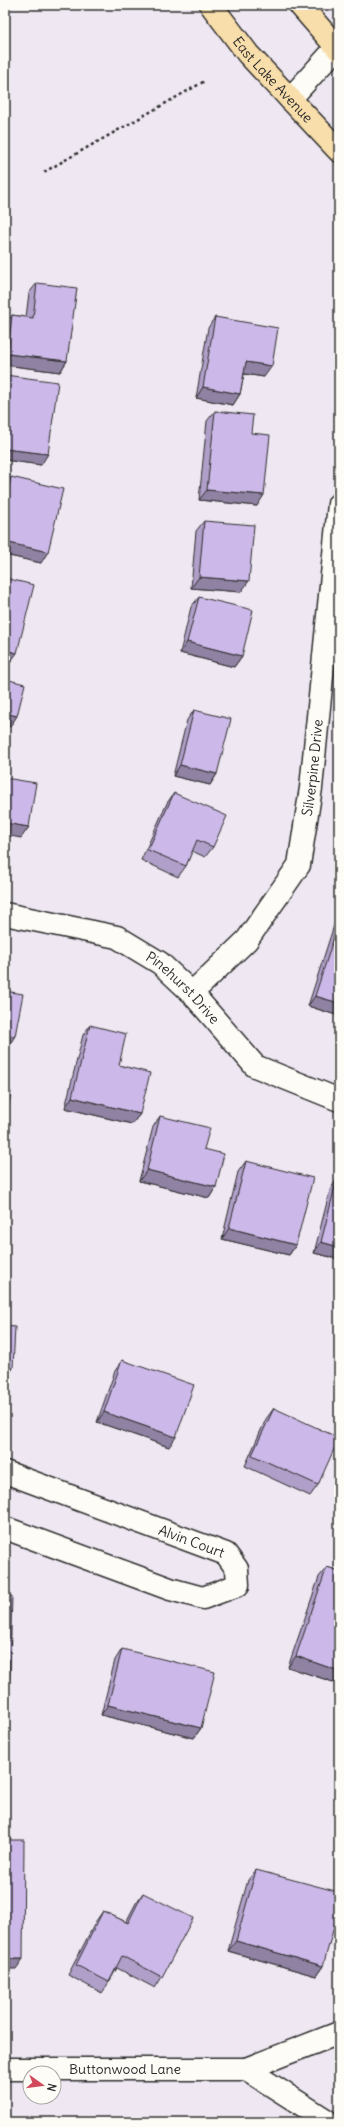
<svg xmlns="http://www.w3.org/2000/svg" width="344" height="2127" viewBox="0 0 344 2127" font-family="Delius,sans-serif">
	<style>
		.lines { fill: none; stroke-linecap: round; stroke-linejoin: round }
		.minor-casing { stroke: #2b2b2b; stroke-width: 25 }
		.secondary-casing { stroke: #2b2b2b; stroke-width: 25 }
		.primary-casing { stroke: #2b2b2b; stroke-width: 25 }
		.path { stroke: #2b2b2b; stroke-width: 2.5; stroke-dasharray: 3 3; stroke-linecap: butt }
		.minor { stroke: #fdfcf7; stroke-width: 22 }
		.secondary { stroke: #fdfcf7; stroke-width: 22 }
		.primary { stroke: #f8deab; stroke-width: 22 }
		.wall { fill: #b09fc8; stroke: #2b2b2b }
		.shaded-wall { fill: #9082a3; stroke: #2b2b2b }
		.building { fill: #cdb9e9; stroke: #2b2b2b }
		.labels { text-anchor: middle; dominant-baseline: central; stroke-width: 3; stroke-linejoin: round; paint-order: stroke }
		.street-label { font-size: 14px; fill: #2b2b2b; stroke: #fdfcf7 }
	</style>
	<rect width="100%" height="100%" fill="#efe8f3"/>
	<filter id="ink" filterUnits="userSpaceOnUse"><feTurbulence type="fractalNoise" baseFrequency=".025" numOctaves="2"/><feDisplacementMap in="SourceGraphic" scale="8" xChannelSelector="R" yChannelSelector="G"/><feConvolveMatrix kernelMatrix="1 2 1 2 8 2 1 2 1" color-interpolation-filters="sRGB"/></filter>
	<g filter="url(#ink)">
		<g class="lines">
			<g class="minor-casing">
				<g id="minor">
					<path id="s1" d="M 5,914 L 117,937 L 160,963 L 192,993 L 255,1066 L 339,1100"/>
					<path id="s2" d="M 192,993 L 247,940 L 299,865 L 311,788 L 339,504"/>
					<path id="s3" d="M 5,1472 L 226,1554 L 237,1569 L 238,1585 L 203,1598 L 170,1589 L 5,1528"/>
					<path id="s4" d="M 5,2069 L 246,2069 L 326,2120"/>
					<path d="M 246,2069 L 339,2033"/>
				</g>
			</g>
			<g class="secondary-casing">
				<path id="secondary" d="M 290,99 L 339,45"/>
			</g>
			<g class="primary-casing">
				<g id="primary">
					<path id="s5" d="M 211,5 L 248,54 L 339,151"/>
					<path d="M 300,5 L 339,50"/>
				</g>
			</g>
			<path class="path" d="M 44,172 L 205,81"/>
			<use href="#minor" class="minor"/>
			<use href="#secondary" class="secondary"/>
			<use href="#primary" class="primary"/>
		</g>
		<path class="wall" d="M 37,283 L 67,361 L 60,372 L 5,365 L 5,326 L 12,315 L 26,317 L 29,293 Z
			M 215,317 L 264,377 L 244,374 L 240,394 L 233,405 L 196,398 L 208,328 Z
			M 5,375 L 41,465 L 5,460 Z
			M 215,411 L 251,433 L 257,506 L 199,500 L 207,421 Z
			M 11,477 L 41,563 L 5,555 L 5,486 Z
			M 204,521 L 241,592 L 191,588 L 196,531 Z
			M 199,597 L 242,656 L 234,667 L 180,653 L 191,607 Z
			M 194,710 L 217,774 L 210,785 L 173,776 L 187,720 Z
			M 174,793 L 213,847 L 205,857 L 192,851 L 186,866 L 178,877 L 141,860 L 167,803 Z
			M 339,913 L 339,1016 L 308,1006 L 337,916 Z
			M 90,1025 L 140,1114 L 132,1124 L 65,1108 L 83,1035 Z
			M 160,1116 L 204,1149 L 216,1187 L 209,1198 L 139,1181 L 153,1127 Z
			M 246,1161 L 296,1245 L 289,1255 L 222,1239 L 238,1172 Z
			M 337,1179 L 339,1180 L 339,1259 L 314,1253 L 330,1190 Z
			M 122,1360 L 169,1447 L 97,1422 L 115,1371 Z
			M 274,1408 L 318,1485 L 310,1496 L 245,1466 L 266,1419 Z
			M 327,1567 L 339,1571 L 339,1684 L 288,1667 L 319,1577 Z
			M 122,1649 L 201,1728 L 194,1738 L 101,1715 L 115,1660 Z
			M 256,1870 L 323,1966 L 316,1976 L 228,1951 L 248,1880 Z
			M 143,1893 L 162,1977 L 155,1988 L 117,1968 L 109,1982 L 102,1993 L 68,1975 L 96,1921 L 103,1911 L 126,1922 L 136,1903 Z"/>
		<path class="shaded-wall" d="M 8,354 L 67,361 L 60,372 L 5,365 L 5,358 Z
			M 246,362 L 272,366 L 264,377 L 238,373 Z
			M 203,387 L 240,394 L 233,405 L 196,398 Z
			M 5,413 L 9,414 L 5,420 Z
			M 5,449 L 48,454 L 41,465 L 5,460 Z
			M 207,490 L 264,495 L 257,506 L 199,500 Z
			M 5,542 L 48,552 L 41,563 L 5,555 Z
			M 199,577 L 249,581 L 241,592 L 191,588 Z
			M 187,642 L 242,656 L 234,667 L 180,653 Z
			M 5,650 L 17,653 L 9,664 L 5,663 Z
			M 9,714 L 17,716 L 10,727 L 5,725 Z
			M 180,765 L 217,774 L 210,785 L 173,776 Z
			M 5,823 L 29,827 L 21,838 L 5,835 Z
			M 315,996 L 339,1003 L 339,1016 L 308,1006 Z
			M 5,1035 L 15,1036 L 8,1047 L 5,1046 Z
			M 72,1097 L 140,1114 L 132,1124 L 65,1108 Z
			M 147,1170 L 216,1187 L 209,1198 L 139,1181 Z
			M 229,1228 L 296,1245 L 289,1255 L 222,1239 Z
			M 321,1242 L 339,1247 L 339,1259 L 314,1253 Z
			M 5,1368 L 13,1368 L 6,1379 L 5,1379 Z
			M 104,1412 L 176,1437 L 169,1447 L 97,1422 Z
			M 296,1656 L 339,1671 L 339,1684 L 288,1667 Z
			M 108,1705 L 201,1728 L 194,1738 L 101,1715 Z
			M 5,1734 L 8,1734 L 5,1739 Z
			M 236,1941 L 323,1966 L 316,1976 L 228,1951 Z
			M 5,1959 L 23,1959 L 16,1969 L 5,1969 Z"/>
		<path class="building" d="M 37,283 L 77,288 L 67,361 L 8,354 L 12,315 L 33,318 Z
			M 215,317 L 278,328 L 272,366 L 246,362 L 240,394 L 203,387 Z
			M 5,375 L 58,382 L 48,454 L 5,449 L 9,414 L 5,413 Z
			M 215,411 L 253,415 L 251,433 L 270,435 L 264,495 L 207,490 Z
			M 11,477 L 63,489 L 48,552 L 5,542 L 5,504 Z
			M 204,521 L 254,525 L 249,581 L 199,577 Z
			M 5,578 L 34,585 L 17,653 L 5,650 Z
			M 199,597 L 253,610 L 242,656 L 187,642 Z
			M 5,679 L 25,684 L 17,716 L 9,714 L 5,729 Z
			M 194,710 L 231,719 L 217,774 L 180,765 Z
			M 5,778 L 36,783 L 29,827 L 5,823 Z
			M 174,793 L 227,816 L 213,847 L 197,840 L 186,866 L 148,850 Z
			M 339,922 L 339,1003 L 315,996 Z
			M 5,991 L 23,994 L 15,1036 L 5,1035 Z
			M 90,1025 L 126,1034 L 119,1065 L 150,1073 L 140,1114 L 72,1097 Z
			M 5,1091 L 11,1092 L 7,1115 L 5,1115 Z
			M 160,1116 L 210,1128 L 204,1149 L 224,1154 L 216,1187 L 147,1170 Z
			M 246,1161 L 313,1178 L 296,1245 L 229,1228 Z
			M 337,1179 L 339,1180 L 339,1247 L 321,1242 Z
			M 5,1326 L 15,1327 L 13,1368 L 5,1368 Z
			M 122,1360 L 194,1385 L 176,1437 L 104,1412 Z
			M 274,1408 L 339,1438 L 318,1485 L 252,1455 Z
			M 327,1567 L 339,1571 L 339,1671 L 296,1656 Z
			M 5,1596 L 12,1596 L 8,1734 L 5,1734 Z
			M 122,1649 L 215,1672 L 201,1728 L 108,1705 Z
			M 5,1840 L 24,1840 L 23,1959 L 5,1959 Z
			M 256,1870 L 339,1892 L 339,1909 L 323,1966 L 236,1941 Z
			M 143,1893 L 193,1918 L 162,1977 L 122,1956 L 109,1982 L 76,1965 L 103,1911 L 128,1923 Z"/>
	</g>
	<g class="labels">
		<g class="street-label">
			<text stroke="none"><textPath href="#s5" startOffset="97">East Lake Avenue</textPath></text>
			<text stroke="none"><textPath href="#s2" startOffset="266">Silverpine Drive</textPath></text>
			<text stroke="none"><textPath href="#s1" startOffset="198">Pinehurst Drive</textPath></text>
			<text stroke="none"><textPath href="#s3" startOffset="199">Alvin Court</textPath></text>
			<text stroke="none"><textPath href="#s4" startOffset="120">Buttonwood Lane</textPath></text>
		</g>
	</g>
	<rect width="344" height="2127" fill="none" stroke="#fdfcf7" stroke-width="20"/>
	<rect x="10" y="10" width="324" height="2107" fill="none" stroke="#2b2b2b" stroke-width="1.5" filter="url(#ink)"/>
	<g transform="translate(42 2085) rotate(104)"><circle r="19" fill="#fdfcf7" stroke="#a9a8a5"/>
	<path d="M0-3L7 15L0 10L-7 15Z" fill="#d1495b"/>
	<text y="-6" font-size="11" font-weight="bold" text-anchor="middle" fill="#2b2b2b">N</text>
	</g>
</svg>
